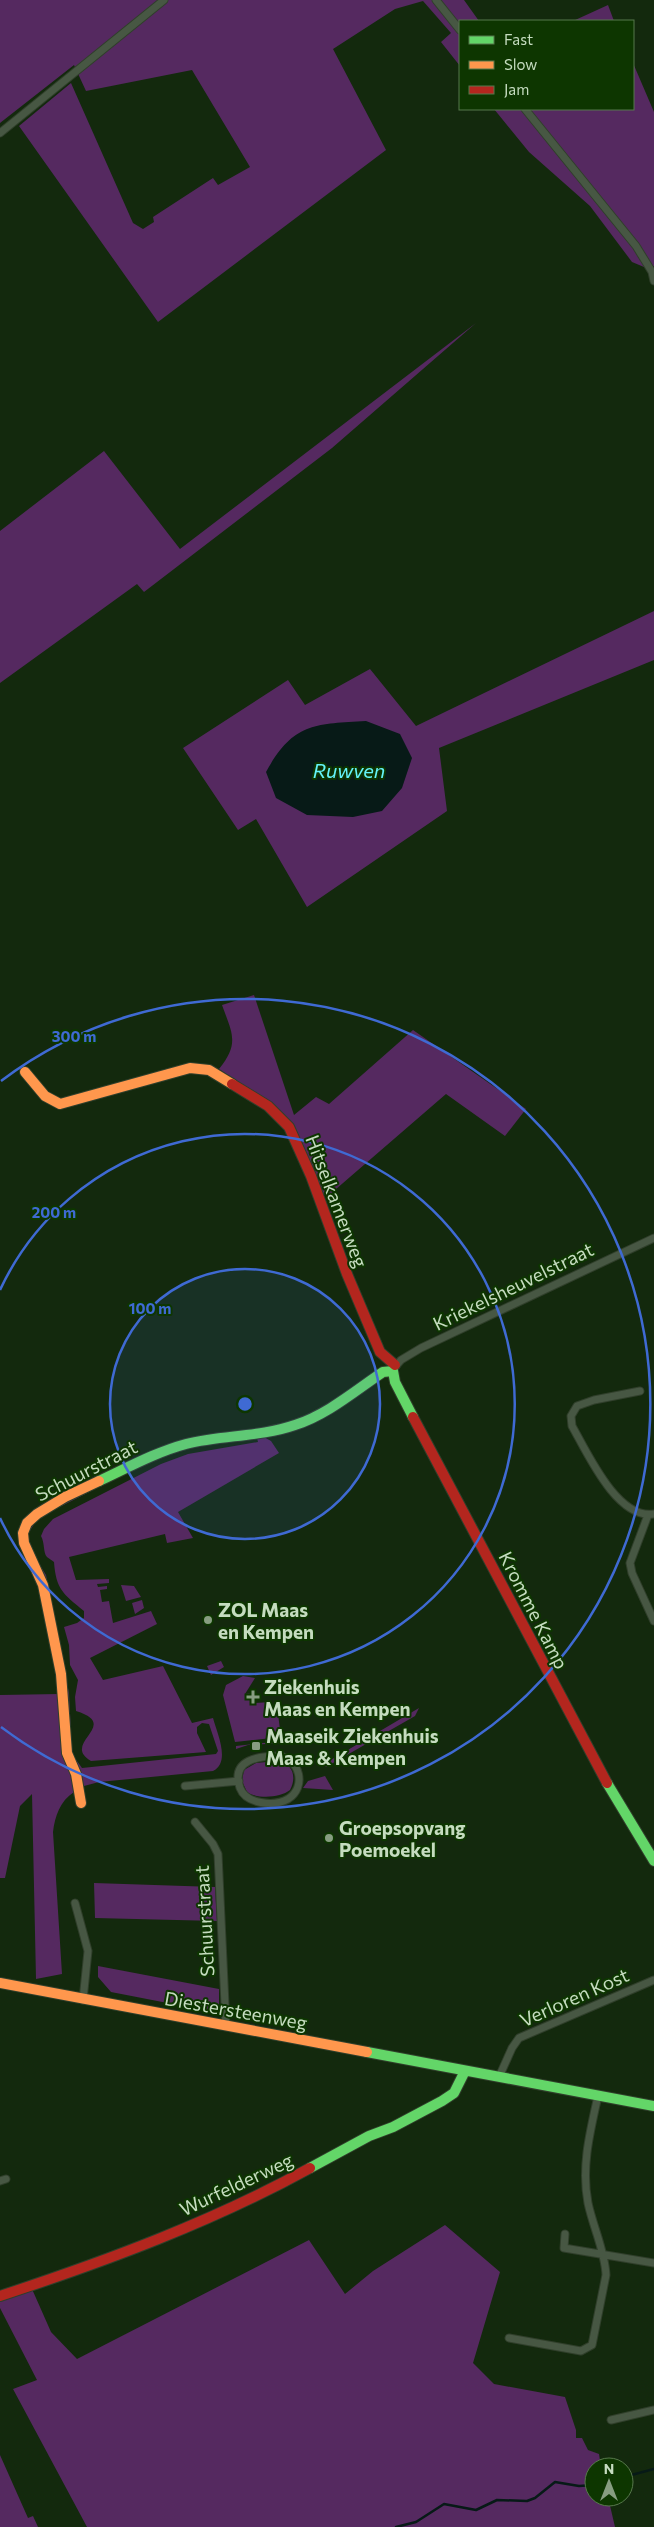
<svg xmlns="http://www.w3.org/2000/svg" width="654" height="2527" viewBox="0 0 654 2527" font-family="Commissioner,sans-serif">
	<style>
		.green { fill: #552960; fill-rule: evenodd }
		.water { fill: #071a17 }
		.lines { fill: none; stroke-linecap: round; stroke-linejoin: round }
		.stream { stroke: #071a17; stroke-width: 2.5 }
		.street-casing { stroke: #303f2b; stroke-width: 9 }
		.fast-casing { stroke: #303f2b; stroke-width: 12 }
		.slow-casing { stroke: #303f2b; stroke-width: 12 }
		.jam-casing { stroke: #303f2b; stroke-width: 12 }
		.street { stroke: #475743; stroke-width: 7 }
		.fast { stroke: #63d668; stroke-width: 10 }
		.slow { stroke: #ff974d; stroke-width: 10 }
		.jam { stroke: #b3261e; stroke-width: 10 }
		.ring { fill: none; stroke: #3f6ad3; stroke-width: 2.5 }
		.poi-dot { fill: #879d81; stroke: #0d3600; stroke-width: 2 }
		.labels { text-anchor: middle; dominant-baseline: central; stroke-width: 4; stroke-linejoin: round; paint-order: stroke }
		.street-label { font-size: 19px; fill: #c5dcbf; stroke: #0d3600 }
		.poi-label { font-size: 19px; font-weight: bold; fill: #c5dcbf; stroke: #0d3600; text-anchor: start }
		.water-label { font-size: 20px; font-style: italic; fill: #64f3f9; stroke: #0d3600 }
		.centre { fill: #3f6ad3; stroke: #0d3600; stroke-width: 2.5 }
		.ring-label { font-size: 15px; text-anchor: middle; font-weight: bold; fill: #3f6ad3; stroke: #0d3600; stroke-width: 4; stroke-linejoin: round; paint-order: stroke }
	</style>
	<rect width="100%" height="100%" fill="#13290d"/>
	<path class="green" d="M 0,0 L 464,0 L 479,21 L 460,21 L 460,66 L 441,42 L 451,33 L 423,1 L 395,9 L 333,49 L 386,150 L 158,322 L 19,126 L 71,83 L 133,223 L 143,229 L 154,222 L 153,217 L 213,178 L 218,185 L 250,167 L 192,70 L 86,91 L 74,65 L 0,123 Z
		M 608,5 L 614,21 L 573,21 Z
		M 633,63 L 654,112 L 654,266 L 644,267 L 632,262 L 590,206 L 529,152 L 494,109 L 633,109 Z
		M 476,323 L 332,448 L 144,592 L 137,584 L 0,683 L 0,531 L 104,451 L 180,549 Z
		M 654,611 L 654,660 L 439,748 L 447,811 L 307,907 L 256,819 L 238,830 L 183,748 L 288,680 L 305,705 L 370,669 L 416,726 Z
		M 254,995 L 294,1115 L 316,1097 L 329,1104 L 413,1030 L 526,1109 L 505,1136 L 446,1094 L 328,1196 L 320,1193 L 305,1152 L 284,1114 L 219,1069 C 240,1043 232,1033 222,1005 Z
		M 262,1436 L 271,1441 L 279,1453 L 178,1512 L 193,1538 L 167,1543 L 165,1534 L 69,1557 L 76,1580 L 109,1579 L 109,1583 L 97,1584 L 98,1587 L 107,1586 L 107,1589 L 100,1590 L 102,1602 L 109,1601 L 113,1623 L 151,1611 L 157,1624 L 90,1658 L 103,1680 L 163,1666 L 192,1723 L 213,1718 C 217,1733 231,1762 213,1771 L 99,1782 L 84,1786 L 80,1782 L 70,1753 L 64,1678 L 46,1583 L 26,1543 L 27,1528 L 39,1515 L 159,1455 L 186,1445 ZM 257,1438 L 258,1442 L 188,1454 L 161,1464 L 53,1519 L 44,1529 L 41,1536 C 45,1543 43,1553 47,1557 C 49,1559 52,1560 54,1562 C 56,1589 63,1594 84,1611 L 84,1618 L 77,1623 L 64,1627 L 69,1645 L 70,1665 L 78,1680 L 75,1697 L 76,1711 C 122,1725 60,1743 91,1761 L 206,1752 L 197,1733 L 197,1727 L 202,1723 L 209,1724 L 218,1751 L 216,1754 L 82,1768 L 72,1754 L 69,1693 L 46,1575 L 29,1547 L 29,1532 L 38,1518 L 156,1458 L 193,1447 Z
		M 121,1585 L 134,1586 L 141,1597 L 126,1601 Z
		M 142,1600 L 144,1608 L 135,1614 L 132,1603 Z
		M 221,1661 L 224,1667 L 211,1675 L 207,1666 Z
		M 243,1676 L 255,1678 L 245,1694 L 252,1693 L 255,1703 L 271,1702 L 278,1714 L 281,1737 L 235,1742 L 223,1695 L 226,1685 Z
		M 59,1694 L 74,1777 L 74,1792 C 60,1801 55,1816 53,1832 L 62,1974 L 36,1979 L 32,1794 L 20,1806 L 5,1878 L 0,1878 L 0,1695 Z
		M 419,1708 L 415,1716 L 326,1767 L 324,1764 Z
		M 283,1741 L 283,1743 L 248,1745 L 236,1749 L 236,1746 Z
		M 277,1761 C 293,1763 297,1777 290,1790 C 280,1798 257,1799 247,1792 L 242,1781 L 244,1770 L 256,1763 Z
		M 325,1776 L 333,1790 L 303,1788 L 308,1781 Z
		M 94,1883 L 215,1887 L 217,1921 L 95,1918 Z
		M 98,1966 L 219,1989 L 219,2013 L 111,1992 L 98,1977 Z
		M 445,2225 L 500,2272 L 473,2363 L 494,2384 L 565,2397 L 576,2430 L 576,2438 L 582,2438 L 588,2450 L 599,2454 L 601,2467 L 594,2467 L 594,2497 L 608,2497 L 615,2527 L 87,2527 L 13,2389 L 37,2380 L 0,2308 L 0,2300 L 32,2289 L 51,2332 L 77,2359 L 309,2240 L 345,2294 L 373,2271 Z
		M 0,2455 L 28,2518 L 33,2516 L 38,2527 L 0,2527 Z"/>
	<path class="water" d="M 366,721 L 400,734 L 412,758 L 402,788 L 382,811 L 353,817 L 307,815 L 276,798 L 266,772 C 293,723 314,724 366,721 Z"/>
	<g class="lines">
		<path class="stream" d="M 624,2477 L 654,2469
			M 396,2527 L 416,2522 L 444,2504 L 476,2510 L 497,2500 L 527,2501 L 535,2498 L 555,2482 L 579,2486 L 594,2485"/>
		<g class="street-casing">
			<path id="street" d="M 436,0 L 460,30
				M 525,109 L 636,246 L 652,272 L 654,281
				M 0,133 L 164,0
				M 394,1368 L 401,1360 L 421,1348 L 654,1238
				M 640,1391 L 594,1400 L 577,1406 L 571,1416 L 572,1426 C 587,1452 617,1520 654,1514
				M 648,1515 L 630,1563 L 632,1573 L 654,1621
				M 279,1756 C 300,1759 307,1787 288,1799 C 274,1807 246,1804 240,1788 C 230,1759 260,1756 279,1756 Z
				M 185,1786 L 239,1781
				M 195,1822 L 213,1844 L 218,1854 L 226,2026
				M 75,1903 L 88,1951 L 83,2000
				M 499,2077 L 512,2048 L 519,2038 L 654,1980
				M 0,2181 L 6,2179
				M 565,2234 L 564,2248 L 654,2263
				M 509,2338 L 581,2351 L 592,2345 L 606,2275 C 605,2251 593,2227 588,2203 C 581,2167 590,2132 598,2096
				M 611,2420 L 654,2410"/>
		</g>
		<g class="fast-casing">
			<path id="fast" d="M 99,1481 C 127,1468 156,1452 186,1444 C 222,1435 260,1437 295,1425 C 327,1415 356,1390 383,1372 L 393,1371 L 395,1382 L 413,1417
				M 607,1783 L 654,1861
				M 367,2052 L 654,2106
				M 310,2168 L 369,2136 L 393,2127 L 442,2101 L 454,2093 L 465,2071"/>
		</g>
		<g class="slow-casing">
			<path id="slow" d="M 25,1072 L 45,1096 L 60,1104 L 190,1068 L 209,1070 L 232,1084
				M 81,1803 L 76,1774 L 67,1753 L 61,1674 L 43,1585 L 24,1543 L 23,1533 L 27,1523 L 37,1514 L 65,1497 L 99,1481
				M 0,1983 L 367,2052"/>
		</g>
		<g class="jam-casing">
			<path id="jam" d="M 232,1084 L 268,1106 L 289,1127 L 311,1176 L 347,1274 L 380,1352 L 395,1365
				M 413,1417 L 607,1783
				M 0,2296 C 106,2261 212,2222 310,2168"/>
		</g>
		<use href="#street" class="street"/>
		<use href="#fast" class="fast"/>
		<use href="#slow" class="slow"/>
		<use href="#jam" class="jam"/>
	</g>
	<circle cx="245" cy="1404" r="135" fill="#3f6ad3" fill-opacity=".12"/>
	<g class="ring">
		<circle cx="245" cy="1404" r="135"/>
		<path d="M0 1290A270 270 0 1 1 0 1518"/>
		<path d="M1 1081A405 405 0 1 1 1 1727"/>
	</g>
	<g class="poi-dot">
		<circle cx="208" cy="1620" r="5"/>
		<path d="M250.5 1689.5h5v5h5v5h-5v5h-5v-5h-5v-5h5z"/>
		<rect x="251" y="1741" width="10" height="10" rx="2.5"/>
		<circle cx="329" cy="1838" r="5"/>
	</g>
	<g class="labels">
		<g class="street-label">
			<text transform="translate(337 1201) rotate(69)">Hitselkamerweg</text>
			<text transform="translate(513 1286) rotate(-26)">Kriekelsheuvelstraat</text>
			<text transform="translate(86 1470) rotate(-27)">Schuurstraat</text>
			<text transform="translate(534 1610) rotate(63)">Kromme Kamp</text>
			<text transform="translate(204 1921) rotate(-93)">Schuurstraat</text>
			<text transform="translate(574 1997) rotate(-24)">Verloren Kost</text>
			<text transform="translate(236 2010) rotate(10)">Diestersteenweg</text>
			<text transform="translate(236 2184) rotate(-25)">Wurfelderweg</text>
		</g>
		<g class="poi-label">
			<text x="218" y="1609">ZOL Maas<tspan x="218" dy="22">en Kempen</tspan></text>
			<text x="264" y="1686">Ziekenhuis<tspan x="264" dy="22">Maas en Kempen</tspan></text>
			<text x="266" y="1735">Maaseik Ziekenhuis<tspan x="266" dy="22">Maas &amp; Kempen</tspan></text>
			<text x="339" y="1827">Groepsopvang<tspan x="339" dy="22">Poemoekel</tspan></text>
		</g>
		<g class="water-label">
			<text x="349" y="770">Ruwven</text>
		</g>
	</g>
	<circle cx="245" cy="1404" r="8" class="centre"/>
	<g class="ring-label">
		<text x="74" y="1042">300 m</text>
		<text x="54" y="1218">200 m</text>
		<text x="150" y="1314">100 m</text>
	</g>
	<rect x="459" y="20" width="175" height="90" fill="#0d3600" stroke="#57784c"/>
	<rect x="469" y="36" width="25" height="8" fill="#63d668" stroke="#57784c"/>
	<text x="504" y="45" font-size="15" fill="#c5dcbf">Fast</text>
	<rect x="469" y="61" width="25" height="8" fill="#ff974d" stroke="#57784c"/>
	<text x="504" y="70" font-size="15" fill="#c5dcbf">Slow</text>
	<rect x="469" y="86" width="25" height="8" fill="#b3261e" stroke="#57784c"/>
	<text x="504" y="95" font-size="15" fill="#c5dcbf">Jam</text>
	<g transform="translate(609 2482)"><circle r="24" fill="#0d3600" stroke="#57784c"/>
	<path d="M0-4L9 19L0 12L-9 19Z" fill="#879d81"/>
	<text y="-8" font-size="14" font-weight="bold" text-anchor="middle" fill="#c5dcbf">N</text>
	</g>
</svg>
